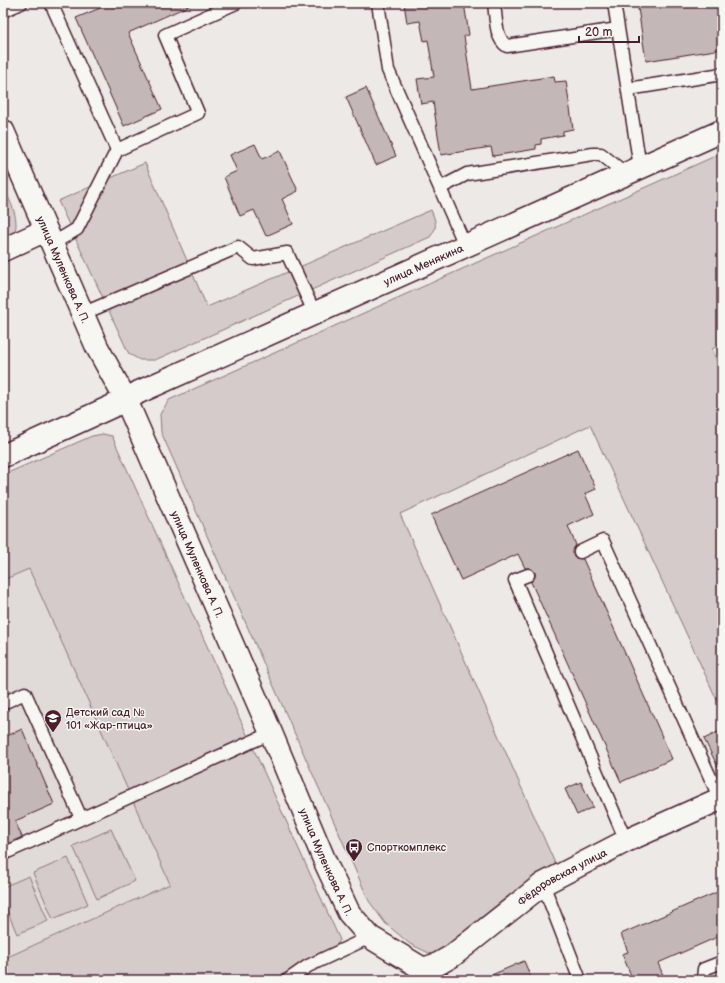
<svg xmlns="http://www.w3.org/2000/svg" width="725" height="983" viewBox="0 0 725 983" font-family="'Balsamiq Sans',sans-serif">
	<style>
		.built { fill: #e0dad8 }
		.green { fill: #d4cbca; stroke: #8f757a }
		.building { fill: #c4b7b7; stroke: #4a1f2b }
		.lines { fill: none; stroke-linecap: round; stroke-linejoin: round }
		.lane-casing { stroke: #4a1f2b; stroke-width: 15 }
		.street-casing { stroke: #4a1f2b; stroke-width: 25 }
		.lane { stroke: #f6f6f2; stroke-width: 12 }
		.street { stroke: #f6f6f2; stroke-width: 22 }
		.labels { text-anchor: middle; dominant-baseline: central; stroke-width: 3; stroke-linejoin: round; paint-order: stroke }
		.street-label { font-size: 11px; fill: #4a1f2b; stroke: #f6f6f2 }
		.poi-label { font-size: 11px; fill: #4a1f2b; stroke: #f6f6f2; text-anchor: start }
	</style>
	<rect width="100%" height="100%" fill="#ece9e6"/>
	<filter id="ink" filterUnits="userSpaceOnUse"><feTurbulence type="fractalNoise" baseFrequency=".025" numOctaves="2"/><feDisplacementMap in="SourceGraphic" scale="8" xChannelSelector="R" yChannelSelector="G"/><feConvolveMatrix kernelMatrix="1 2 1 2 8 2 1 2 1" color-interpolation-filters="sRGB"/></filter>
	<g filter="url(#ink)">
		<path class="built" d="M 29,568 L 170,884 L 3,959 L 3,580 Z"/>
		<path class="green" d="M 722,153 L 722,344 L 712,349 L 722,374 L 722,711 L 590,425 L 400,514 L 558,870 L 445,951 L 431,954 L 410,944 L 385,923 L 369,901 L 161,432 L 160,414 L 169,400 Z
			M 145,163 L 207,307 L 431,210 C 436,222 438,227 430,237 L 155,360 L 140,360 L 129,354 L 58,201 Z
			M 3,187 C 10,201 19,216 15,232 L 8,236 L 3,236 Z
			M 103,434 L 112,436 L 340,940 L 333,951 L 281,975 L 283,980 L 3,980 L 3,959 L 170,884 L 29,569 L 3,580 L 3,475 L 92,436 Z
			M 111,829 L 135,881 L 97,899 L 73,846 Z
			M 68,858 L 88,904 L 53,919 L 33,873 Z
			M 29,876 L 48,921 L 17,934 L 3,901 L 3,887 Z"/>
		<path class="building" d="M 98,3 L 195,3 L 128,33 L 162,109 L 124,126 L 76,18 L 100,8 Z
			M 404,3 L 464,3 L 469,35 L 464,36 L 472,89 L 554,76 L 555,82 L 566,81 L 573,129 L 563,131 L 563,135 L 541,139 L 541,144 L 536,145 L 536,149 L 493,156 L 491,147 L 441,155 L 433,102 L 421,104 L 417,79 L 434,77 L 428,40 L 424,41 L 420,21 L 407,23 Z
			M 640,3 L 722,3 L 722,49 L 646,61 L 638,8 L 641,7 Z
			M 366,88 L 396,156 L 376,165 L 346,97 Z
			M 255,144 L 262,159 L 280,151 L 298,191 L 282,199 L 293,224 L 266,236 L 254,210 L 240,216 L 224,177 L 237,171 L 230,155 Z
			M 578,449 L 596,489 L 585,494 L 594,514 L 568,526 L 576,545 L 574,548 L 573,555 L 576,558 L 583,559 L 672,759 L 621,782 L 531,582 L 535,577 L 535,572 L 530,568 L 525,568 L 518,554 L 461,580 L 431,515 Z
			M 22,729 L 54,804 L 15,821 L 22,837 L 3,846 L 3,738 Z
			M 722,730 L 722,775 L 704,739 Z
			M 581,782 L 593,807 L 577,815 L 565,789 Z
			M 722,890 L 722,935 L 658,963 L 665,980 L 633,980 L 622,954 L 628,952 L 621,934 Z
			M 524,961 L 532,980 L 480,980 Z"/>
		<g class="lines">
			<g class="lane-casing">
				<path id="lane" d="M 51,3 L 117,150
					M 378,3 L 388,70 L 465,245
					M 494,3 C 496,16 495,39 507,46 L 618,29
					M 614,3 L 640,167
					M 3,11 L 21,3
					M 628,89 L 722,74
					M 440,188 L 467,174 L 593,154 L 601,154 L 626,174
					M 52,244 L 77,229 L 117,150 L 198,113 L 165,35 L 236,3
					M 82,314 L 238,247 L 253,259 L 287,253 L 315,314
					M 580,552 L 603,541 L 720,799
					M 528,575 L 515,580 L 626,841
					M 3,703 L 25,693 L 81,818
					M 3,854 L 271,733
					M 543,884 L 580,980
					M 288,980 L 308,966 L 370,937
					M 703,980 L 704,969 L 722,962"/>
			</g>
			<g class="street-casing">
				<g id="street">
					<path id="s1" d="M 3,131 L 97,347 L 126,400 L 271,733 L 326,864 L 349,913 L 370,937 L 423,969"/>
					<path d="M 3,250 L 46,230"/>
					<path id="s2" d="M 3,456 L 126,400 L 139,392 L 722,131"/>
					<path id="s3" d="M 423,969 L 438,964 L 452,956 L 543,884 L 626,841 L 722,798"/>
				</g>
			</g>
			<use href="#lane" class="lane"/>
			<use href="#street" class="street"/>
		</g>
	</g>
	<defs>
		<g id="school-pin" transform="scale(0.9)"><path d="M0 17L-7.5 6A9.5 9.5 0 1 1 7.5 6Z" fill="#4a1f2b" stroke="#f6f6f2"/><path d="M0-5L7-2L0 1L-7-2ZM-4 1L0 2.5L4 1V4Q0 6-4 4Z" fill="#fff"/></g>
		<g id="bus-pin" transform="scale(0.9)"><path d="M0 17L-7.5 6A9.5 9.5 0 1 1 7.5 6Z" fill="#4a1f2b" stroke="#f6f6f2"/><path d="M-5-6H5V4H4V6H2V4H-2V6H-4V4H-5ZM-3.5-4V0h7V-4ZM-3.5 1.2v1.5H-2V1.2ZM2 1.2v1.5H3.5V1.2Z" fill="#fff"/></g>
	</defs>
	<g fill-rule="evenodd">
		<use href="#school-pin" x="53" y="718"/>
		<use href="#bus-pin" x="354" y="847"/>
	</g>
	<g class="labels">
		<g class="street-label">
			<text stroke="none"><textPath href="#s2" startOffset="462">улица Менякина</textPath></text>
			<text stroke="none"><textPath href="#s1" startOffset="151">улица Муленкова А. П.</textPath></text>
			<text stroke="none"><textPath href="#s1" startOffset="475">улица Муленкова А. П.</textPath></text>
			<text stroke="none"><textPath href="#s1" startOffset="799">улица Муленкова А. П.</textPath></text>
			<text stroke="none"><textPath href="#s3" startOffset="168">Фёдоровская улица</textPath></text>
		</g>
		<g class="poi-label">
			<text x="66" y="712">Детский сад №<tspan x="66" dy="13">101 «Жар-птица»</tspan></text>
			<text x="367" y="847">Спорткомплекс</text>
		</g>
	</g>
	<rect width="725" height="983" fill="none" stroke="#f6f6f2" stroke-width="16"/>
	<rect x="8" y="8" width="709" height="967" fill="none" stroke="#4a1f2b" stroke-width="1.5" filter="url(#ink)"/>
	<path d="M579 36v6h60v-6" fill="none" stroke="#4a1f2b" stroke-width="2"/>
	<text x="585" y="36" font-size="12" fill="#4a1f2b" stroke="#f6f6f2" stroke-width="3" paint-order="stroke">20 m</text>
</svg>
